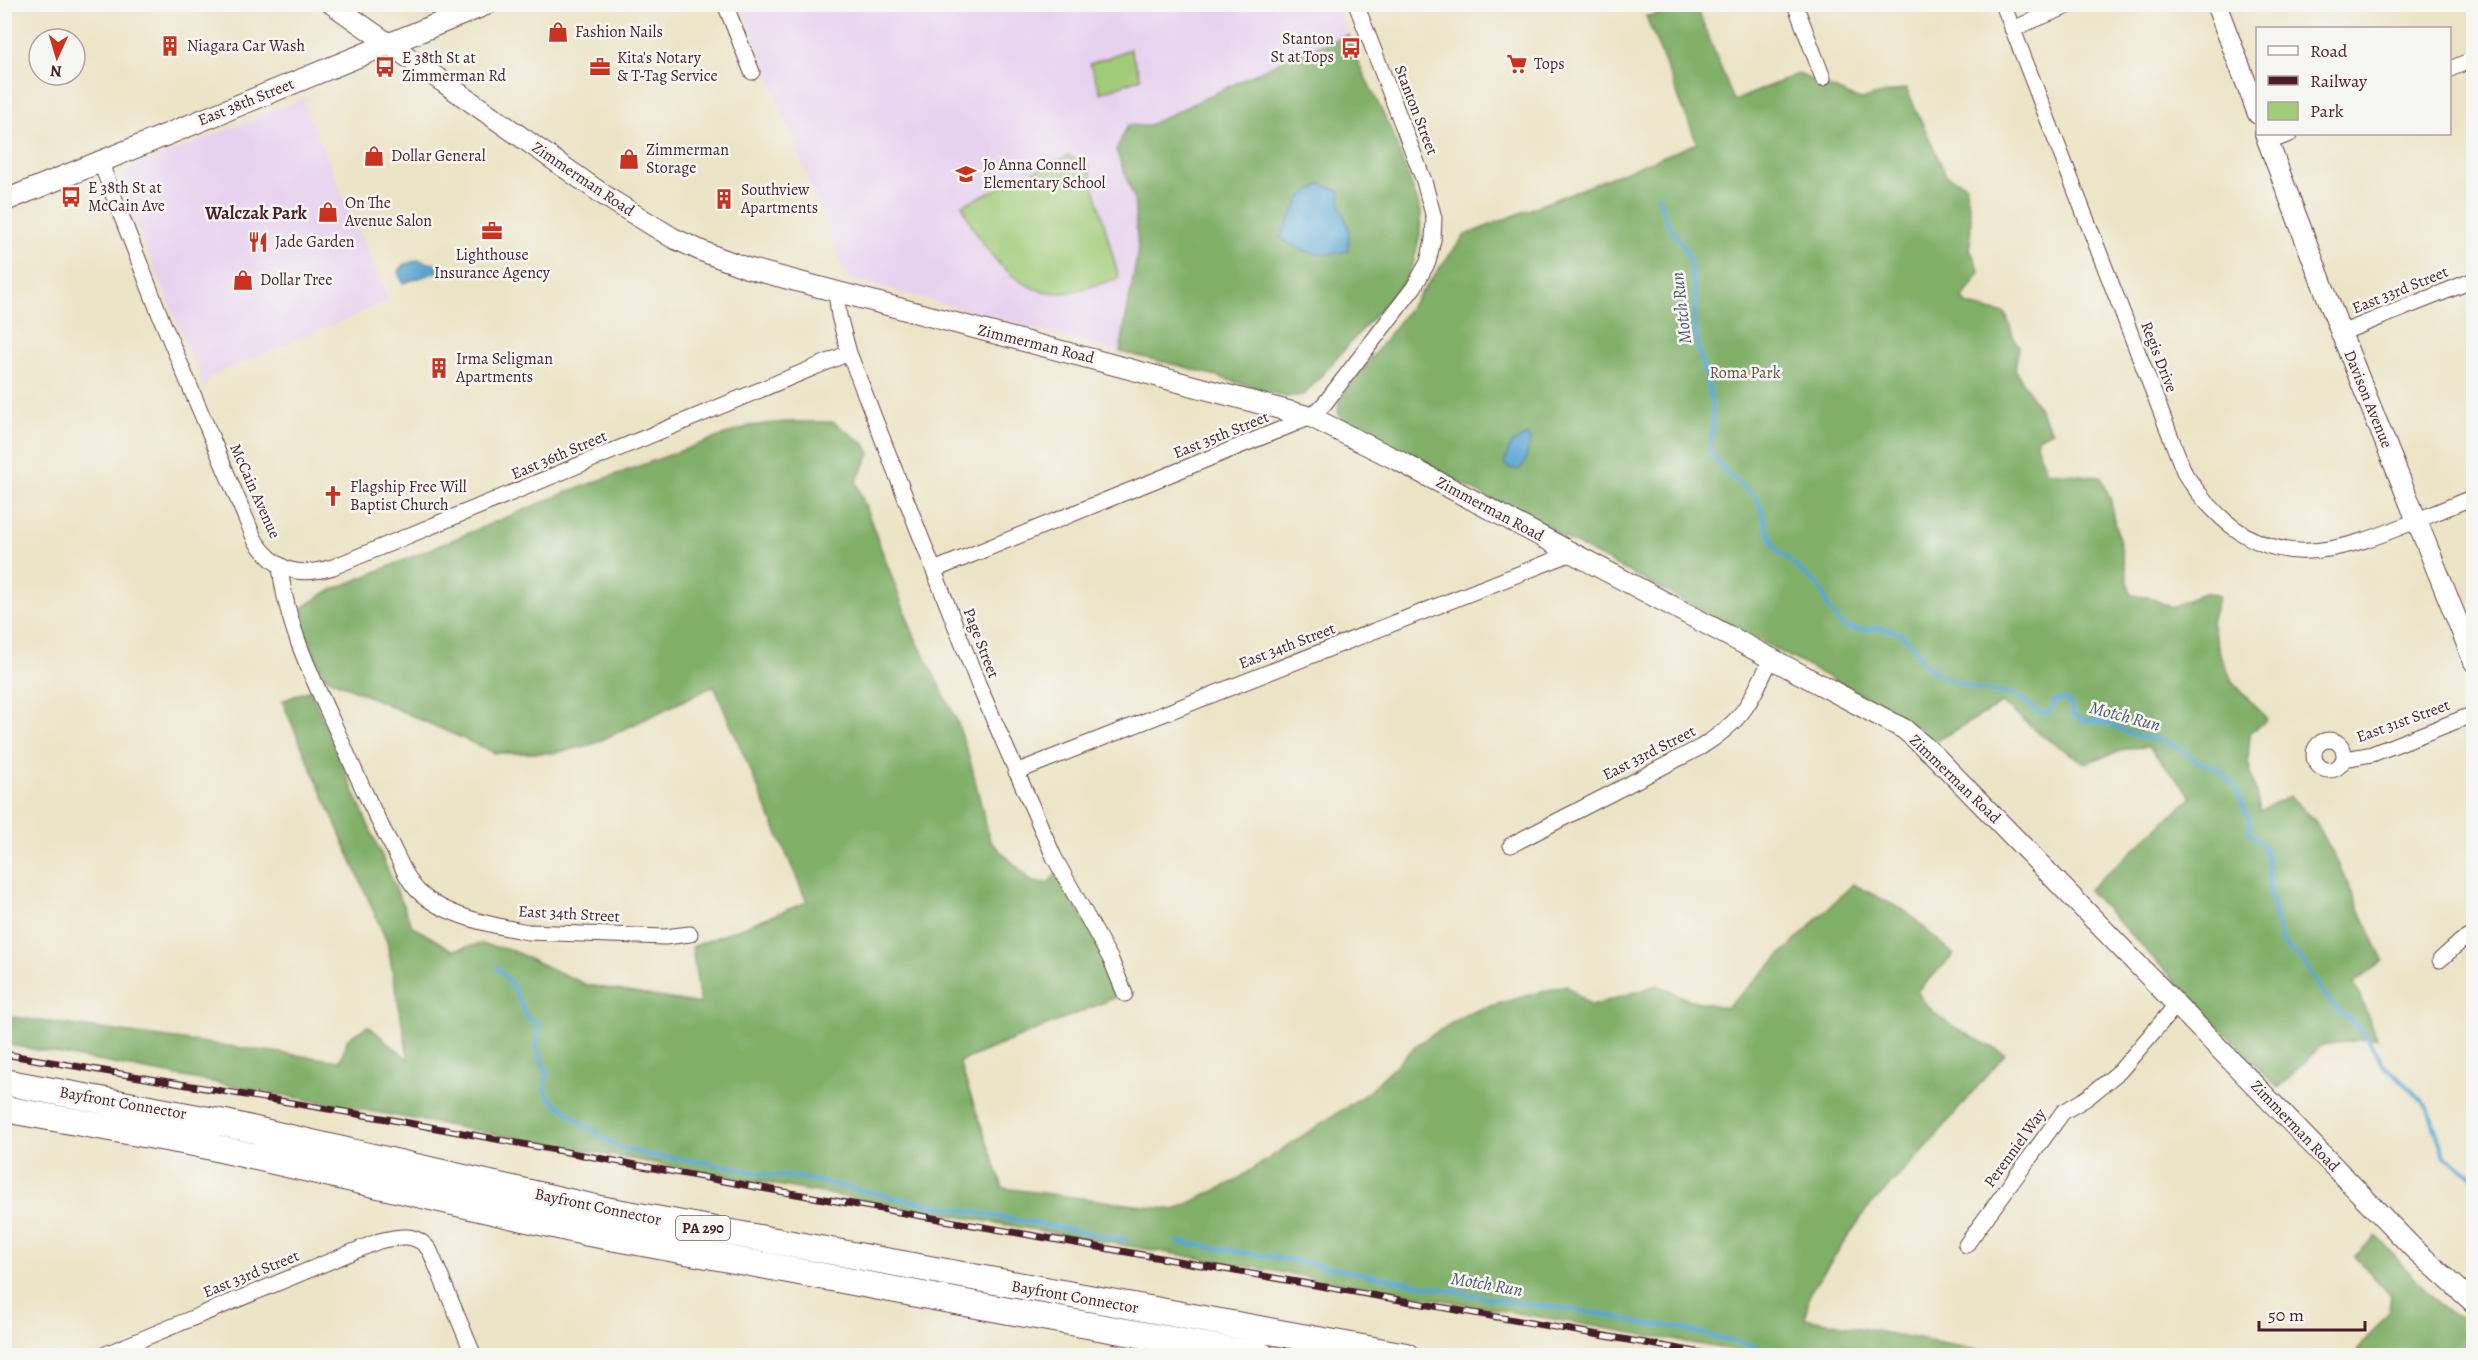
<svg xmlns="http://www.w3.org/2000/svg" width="2478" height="1360" viewBox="0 0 2478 1360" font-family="Alegreya,serif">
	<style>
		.built { fill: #e7d2ef }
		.green { fill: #a0cb78; stroke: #757552; stroke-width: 1.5 }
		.forest { fill: #80af68; stroke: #65674a; stroke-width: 1.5 }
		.water { fill: #59a7d3; stroke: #52637f; stroke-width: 1.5 }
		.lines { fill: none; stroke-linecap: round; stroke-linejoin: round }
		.stream { stroke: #59a7d3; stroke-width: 4.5 }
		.minor-casing { stroke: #623d42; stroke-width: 17 }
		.tertiary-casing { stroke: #623d42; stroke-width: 22 }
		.secondary-casing { stroke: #623d42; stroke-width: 23 }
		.trunk-casing { stroke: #623d42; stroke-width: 28 }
		.minor { stroke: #fff; stroke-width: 15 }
		.tertiary { stroke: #fff; stroke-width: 20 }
		.secondary { stroke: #fff; stroke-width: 21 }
		.trunk { stroke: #fff; stroke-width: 26 }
		.rail-casing { stroke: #4a1f2b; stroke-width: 7 }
		.rail { stroke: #f6f6f2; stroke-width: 4.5; stroke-dasharray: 14; stroke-linecap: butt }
		.labels { text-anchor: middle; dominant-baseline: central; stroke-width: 5; stroke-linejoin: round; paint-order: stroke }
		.shield { fill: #f6f6f2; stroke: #7e6067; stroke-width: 1.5 }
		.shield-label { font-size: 15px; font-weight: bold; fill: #4a1f2b }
		.poi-label { font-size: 16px; fill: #4a1f2b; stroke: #f6f6f2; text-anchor: start }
		.street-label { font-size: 16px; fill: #4a1f2b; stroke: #f6f6f2 }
		.park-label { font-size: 16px; fill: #645342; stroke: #f6f6f2 }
		.neighbourhood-label { font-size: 18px; font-weight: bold; fill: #4a1f2b; stroke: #f6f6f2 }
		.water-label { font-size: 18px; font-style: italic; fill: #50556e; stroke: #f6f6f2 }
	</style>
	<rect width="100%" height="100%" fill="#f6f6f2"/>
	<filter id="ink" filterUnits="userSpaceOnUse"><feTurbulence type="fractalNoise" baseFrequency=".0167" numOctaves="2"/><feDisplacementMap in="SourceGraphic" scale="12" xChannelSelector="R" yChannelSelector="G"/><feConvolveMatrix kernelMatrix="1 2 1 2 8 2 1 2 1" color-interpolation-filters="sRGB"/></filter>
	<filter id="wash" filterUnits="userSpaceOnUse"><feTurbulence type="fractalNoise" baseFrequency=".008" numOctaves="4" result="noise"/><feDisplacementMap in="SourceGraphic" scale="24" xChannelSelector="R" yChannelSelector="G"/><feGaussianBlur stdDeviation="1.35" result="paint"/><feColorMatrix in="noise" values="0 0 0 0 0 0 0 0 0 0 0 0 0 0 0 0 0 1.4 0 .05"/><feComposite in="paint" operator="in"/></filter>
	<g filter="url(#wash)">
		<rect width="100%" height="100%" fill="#ece4c6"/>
		<path class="built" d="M 741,5 L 1336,5 L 1348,35 L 1288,58 L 1147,126 L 1128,125 L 1116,150 L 1134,198 L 1138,251 L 1120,352 L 847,278 Z
			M 307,97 L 304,104 L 389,301 L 217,373 L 209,379 L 205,389 L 123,193 L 122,186 L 124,176 L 130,169 Z"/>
		<path class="green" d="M 1130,49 L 1141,78 L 1101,93 L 1090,64 Z
			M 1068,156 L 1088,165 L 1119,278 C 1103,283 1086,289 1069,292 C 1017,300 980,247 962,205 Z"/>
		<path class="forest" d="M 1697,8 L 1734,101 L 1798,74 L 1860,100 L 1906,88 L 1946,175 L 1965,184 L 1971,216 L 1970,249 L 1980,272 L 1963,298 L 1968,305 L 2006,314 L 2014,339 L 2019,346 L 2015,369 L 2052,431 L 2038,438 L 2036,444 L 2047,472 C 2066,472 2082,477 2101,477 L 2110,498 L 2131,595 L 2148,596 L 2171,608 L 2205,592 L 2219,596 L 2211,622 L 2221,657 L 2232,681 L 2267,720 L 2250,733 L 2248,761 L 2260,811 L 2290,796 L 2316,822 L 2338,863 L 2383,961 L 2354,983 L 2377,1038 L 2322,1045 L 2278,1088 L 2088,890 L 2192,797 L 2149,747 L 2129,748 L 2085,763 L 2044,737 L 2002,703 L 1935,742 L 1921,730 L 1862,695 L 1341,420 L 1338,412 L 1339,400 L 1465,235 L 1697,143 L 1646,16 Z
			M 1348,35 L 1356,58 L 1391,130 L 1421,211 L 1420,234 L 1414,261 L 1405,281 L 1304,395 L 1286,397 L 1185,367 L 1120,352 L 1138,251 L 1134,198 L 1116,150 L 1128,125 L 1147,126 L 1288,58 Z
			M 785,422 L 833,422 L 865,444 L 870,454 L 856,482 L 913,633 L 957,721 L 971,764 L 990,841 L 1033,882 L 1048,883 L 1057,873 L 1092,934 L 1119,996 L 959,1062 L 1003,1188 L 1175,1210 L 1233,1182 L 1367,1093 L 1419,1043 L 1465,1015 L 1483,1008 L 1566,985 L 1591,1006 L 1658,985 L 1687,999 L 1727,1008 L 1853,884 L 1907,912 L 1954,955 L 1917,991 C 1934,1023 1975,1037 2005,1054 L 1925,1149 L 1867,1209 L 1810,1292 L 1805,1318 L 2006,1355 L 1760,1355 L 723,1176 L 5,1044 L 4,1016 L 340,1061 L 348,1038 L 368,1026 L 409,1060 L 387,942 L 282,701 L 310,690 L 412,926 L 452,950 L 481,944 L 511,950 L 587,985 L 700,1004 L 692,947 L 807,902 L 714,686 L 591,745 L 554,753 L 495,753 L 323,676 L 297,612 L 323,594 L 562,494 L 749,426 Z
			M 2376,1236 L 2444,1310 L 2473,1322 L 2473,1355 L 2354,1355 L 2388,1313 L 2391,1296 L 2355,1256 Z"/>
		<path class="water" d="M 1321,184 L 1340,191 L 1341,208 L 1349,228 L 1348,251 C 1318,257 1306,255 1280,238 L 1301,197 Z
			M 418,260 L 442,266 L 443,270 L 403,283 L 398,272 L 404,265 Z
			M 1527,435 L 1530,439 L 1526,461 L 1519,470 L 1510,468 L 1504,464 L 1512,443 Z"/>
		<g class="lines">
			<path class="stream" d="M 1658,195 L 1668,224 L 1685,249 L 1690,263 L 1696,301 L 1694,319 L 1699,352 L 1710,392 L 1713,420 L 1710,451 L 1727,473 L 1756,497 L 1763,512 L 1766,527 L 1777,550 L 1820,587 L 1831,613 L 1844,627 L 1859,630 L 1883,628 L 1900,633 L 1913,646 L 1925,665 L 1944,677 L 1975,689 L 2016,695 L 2042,714 L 2052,711 L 2054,701 L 2064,699 L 2072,705 L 2072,714 L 2082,720 L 2105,723 L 2134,735 L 2171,743 L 2197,761 L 2218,769 L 2236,788 L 2250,823 L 2249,832 L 2260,841 L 2266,852 L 2271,899 L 2281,941 L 2302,961 L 2332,1005 L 2363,1032 L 2384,1066 L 2402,1080 L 2428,1108 L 2444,1155 L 2474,1177
				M 497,967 L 511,983 L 528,1019 L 539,1023 L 536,1048 L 548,1074 L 544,1089 L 550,1099 L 602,1137 L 621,1148 L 649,1155 L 711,1163 L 768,1175 L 803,1178 L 917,1202 L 1127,1240
				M 1178,1242 L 1286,1259 L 1505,1301 L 1608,1315 L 1642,1324 L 1676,1327 L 1790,1356
				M 1806,1356 L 1821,1356"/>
		</g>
	</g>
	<g filter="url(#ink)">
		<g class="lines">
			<g class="minor-casing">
				<path id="minor" d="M 725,4 L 752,72
					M 1795,4 L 1823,78
					M 2003,4 L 2185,474 C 2271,603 2361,541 2474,497
					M 2012,29 L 2073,4
					M 2450,69 L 2474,59
					M 2268,142 L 2290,134
					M 100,161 L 163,323 L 255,540 C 276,571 297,578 333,567 L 849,353
					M 836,292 L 839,316 L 849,353 L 979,686 L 1054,857 L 1111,960 L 1125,994
					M 2341,333 L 2474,280
					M 280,565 C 285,622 312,677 336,729 C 354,769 371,809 393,848 C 400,862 407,880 418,891 C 443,916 495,926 528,932 L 665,937 L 690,934
					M 934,570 L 1311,417 L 1325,403 L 1414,287 L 1428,262 L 1433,240 L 1434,218 L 1424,181 L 1356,4
					M2314 755a15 15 0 1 1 30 0a15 15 0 1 1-30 0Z
					M 2345,759 L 2372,754 L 2474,714
					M 1016,772 L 1572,553
					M 1511,845 L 1701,747 C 1745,719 1749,704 1771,659
					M 2440,960 L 2460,942 L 2474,934
					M 1966,1245 L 2063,1112 L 2087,1098 L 2120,1071 L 2177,1004
					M 101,1356 L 379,1241 C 399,1236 417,1232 430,1251 L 474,1356"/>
			</g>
			<g class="tertiary-casing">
				<path id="tertiary" d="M 332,4 L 608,198 L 673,238 L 704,252 L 747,268 L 1311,417 L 1401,462 L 1904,729 L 1934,755 L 2413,1248 L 2474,1303
					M 2216,4 L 2258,114
					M 2265,134 L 2341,333 L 2474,662"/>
			</g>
			<g class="secondary-casing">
				<path id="secondary" d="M 4,201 L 487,4"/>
			</g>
			<g class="trunk-casing">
				<path id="trunk" d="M 4,1082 L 225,1123 L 595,1208 L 1406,1356
					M 4,1109 L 199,1144 L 589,1233 L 1009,1311 L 1262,1356"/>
			</g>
			<use href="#minor" class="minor"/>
			<use href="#tertiary" class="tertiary"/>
			<use href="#secondary" class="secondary"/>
			<use href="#trunk" class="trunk"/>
			<g class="rail-casing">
				<path id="rail" d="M 4,1054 L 387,1119 L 756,1187 L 1719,1356"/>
			</g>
			<use href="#rail" class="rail"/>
		</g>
	</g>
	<defs>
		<g id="shop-bare" transform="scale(1.62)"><path d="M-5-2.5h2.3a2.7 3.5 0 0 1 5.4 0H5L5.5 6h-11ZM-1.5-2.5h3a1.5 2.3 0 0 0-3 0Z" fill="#c8321e" stroke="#f6f6f2" stroke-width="2.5" paint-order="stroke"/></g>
		<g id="building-bare" transform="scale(1.62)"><path d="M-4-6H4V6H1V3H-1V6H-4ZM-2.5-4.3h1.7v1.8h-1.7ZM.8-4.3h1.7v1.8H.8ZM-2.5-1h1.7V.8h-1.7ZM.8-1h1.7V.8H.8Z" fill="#c8321e" stroke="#f6f6f2" stroke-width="2.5" paint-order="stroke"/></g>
		<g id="bus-bare" transform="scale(1.62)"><path d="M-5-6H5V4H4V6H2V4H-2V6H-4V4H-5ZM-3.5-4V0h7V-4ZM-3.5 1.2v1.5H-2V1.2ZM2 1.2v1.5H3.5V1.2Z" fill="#c8321e" stroke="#f6f6f2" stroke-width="2.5" paint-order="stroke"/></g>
		<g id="supermarket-bare" transform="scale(1.62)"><path d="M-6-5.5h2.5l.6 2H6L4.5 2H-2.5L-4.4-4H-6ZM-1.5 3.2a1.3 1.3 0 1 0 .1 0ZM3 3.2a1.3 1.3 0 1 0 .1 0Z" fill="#c8321e" stroke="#f6f6f2" stroke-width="2.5" paint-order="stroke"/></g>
		<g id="office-bare" transform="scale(1.62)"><path d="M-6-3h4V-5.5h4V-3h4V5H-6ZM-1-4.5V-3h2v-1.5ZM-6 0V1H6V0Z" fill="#c8321e" stroke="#f6f6f2" stroke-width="2.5" paint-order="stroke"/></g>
		<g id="school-bare" transform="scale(1.62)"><path d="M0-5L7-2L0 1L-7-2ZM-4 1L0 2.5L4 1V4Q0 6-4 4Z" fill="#c8321e" stroke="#f6f6f2" stroke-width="2.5" paint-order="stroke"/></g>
		<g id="restaurant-bare" transform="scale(1.62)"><path d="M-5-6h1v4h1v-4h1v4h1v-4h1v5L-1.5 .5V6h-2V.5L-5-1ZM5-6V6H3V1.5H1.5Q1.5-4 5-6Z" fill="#c8321e" stroke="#f6f6f2" stroke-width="2.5" paint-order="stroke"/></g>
		<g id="church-bare" transform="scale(1.62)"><path d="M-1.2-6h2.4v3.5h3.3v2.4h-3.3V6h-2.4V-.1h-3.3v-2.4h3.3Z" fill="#c8321e" stroke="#f6f6f2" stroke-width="2.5" paint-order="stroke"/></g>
	</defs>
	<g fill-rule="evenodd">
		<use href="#shop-bare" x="558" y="32"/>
		<use href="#building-bare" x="170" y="46"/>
		<use href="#bus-bare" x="1351" y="48"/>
		<use href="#supermarket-bare" x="1517" y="64"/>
		<use href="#bus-bare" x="385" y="67"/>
		<use href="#office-bare" x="600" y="67"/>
		<use href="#shop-bare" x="374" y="156"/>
		<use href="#shop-bare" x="629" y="159"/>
		<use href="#school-bare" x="966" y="174"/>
		<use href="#bus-bare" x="71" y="197"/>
		<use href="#building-bare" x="724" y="199"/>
		<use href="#shop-bare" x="328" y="212"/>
		<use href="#office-bare" x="492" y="231"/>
		<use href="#restaurant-bare" x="258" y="242"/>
		<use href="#shop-bare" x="243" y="280"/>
		<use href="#building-bare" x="439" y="368"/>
		<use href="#church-bare" x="333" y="496"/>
	</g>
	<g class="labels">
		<rect class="shield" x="676" y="1216" width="54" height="24" rx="4.5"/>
		<g class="shield-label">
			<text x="703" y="1228">PA 290</text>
		</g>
		<g class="poi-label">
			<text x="575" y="32">Fashion Nails</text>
			<text x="1334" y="39" text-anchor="end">Stanton<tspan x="1334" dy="18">St at Tops</tspan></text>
			<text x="187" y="46">Niagara Car Wash</text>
			<text x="402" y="58">E 38th St at<tspan x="402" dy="18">Zimmerman Rd</tspan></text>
			<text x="617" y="58">Kita's Notary<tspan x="617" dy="18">&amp; T-Tag Service</tspan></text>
			<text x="1534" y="64">Tops</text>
			<text x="646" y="150">Zimmerman<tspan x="646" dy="18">Storage</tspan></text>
			<text x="391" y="156">Dollar General</text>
			<text x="983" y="165">Jo Anna Connell<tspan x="983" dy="18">Elementary School</tspan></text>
			<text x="88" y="188">E 38th St at<tspan x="88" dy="18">McCain Ave</tspan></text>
			<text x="741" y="190">Southview<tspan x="741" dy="18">Apartments</tspan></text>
			<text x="345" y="203">On The<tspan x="345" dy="18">Avenue Salon</tspan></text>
			<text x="275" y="242">Jade Garden</text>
			<text x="492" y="255" text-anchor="middle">Lighthouse<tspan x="492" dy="18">Insurance Agency</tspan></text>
			<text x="260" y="280">Dollar Tree</text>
			<text x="456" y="359">Irma Seligman<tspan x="456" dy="18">Apartments</tspan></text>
			<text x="350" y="487">Flagship Free Will<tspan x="350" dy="18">Baptist Church</tspan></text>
		</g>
		<g class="street-label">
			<text transform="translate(246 102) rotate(-22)">East 38th Street</text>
			<text transform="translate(1416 110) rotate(69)">Stanton Street</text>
			<text transform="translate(583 179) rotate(34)">Zimmerman Road</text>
			<text transform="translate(2400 290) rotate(-22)">East 33rd Street</text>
			<text transform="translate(1036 344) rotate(14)">Zimmerman Road</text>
			<text transform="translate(2159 357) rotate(69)">Regis Drive</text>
			<text transform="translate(2368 399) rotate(68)">Davison Avenue</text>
			<text transform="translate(1221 435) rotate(-22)">East 35th Street</text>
			<text transform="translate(559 455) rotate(-23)">East 36th Street</text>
			<text transform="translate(255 491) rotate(66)">McCain Avenue</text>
			<text transform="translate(1490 509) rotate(28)">Zimmerman Road</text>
			<text transform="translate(981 643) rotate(69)">Page Street</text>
			<text transform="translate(1287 646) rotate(-21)">East 34th Street</text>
			<text transform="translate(2403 721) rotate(-20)">East 31st Street</text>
			<text transform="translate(1649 753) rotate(-27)">East 33rd Street</text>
			<text transform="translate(1955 779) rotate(44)">Zimmerman Road</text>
			<text transform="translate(569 914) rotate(3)">East 34th Street</text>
			<text transform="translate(123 1103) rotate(10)">Bayfront Connector</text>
			<text transform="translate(2295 1126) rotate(46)">Zimmerman Road</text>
			<text transform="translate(2015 1148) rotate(-54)">Perenniel Way</text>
			<text transform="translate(598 1207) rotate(12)">Bayfront Connector</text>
			<text transform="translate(251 1274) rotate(-22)">East 33rd Street</text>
			<text transform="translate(1075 1297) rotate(10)">Bayfront Connector</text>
		</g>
		<g class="park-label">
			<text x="1745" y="373">Roma Park</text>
		</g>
		<g class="neighbourhood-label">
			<text x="256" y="213">Walczak Park</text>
		</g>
		<g class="water-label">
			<text transform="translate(1681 308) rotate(-97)">Motch Run</text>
			<text transform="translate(2125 716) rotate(15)">Motch Run</text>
			<text transform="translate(1487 1284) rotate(10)">Motch Run</text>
		</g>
	</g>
	<rect width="2478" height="1360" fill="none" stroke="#f6f6f2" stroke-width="24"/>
	<rect x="2256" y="27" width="195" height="108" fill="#f6f6f2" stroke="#b1a0a2" stroke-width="1.5"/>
	<rect x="2268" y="46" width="30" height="9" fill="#ffffff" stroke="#b1a0a2" stroke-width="1.5"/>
	<text x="2310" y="57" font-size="18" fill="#4a1f2b">Road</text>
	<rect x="2268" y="76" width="30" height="9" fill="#4a1f2b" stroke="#b1a0a2" stroke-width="1.5"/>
	<text x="2310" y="87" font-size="18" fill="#4a1f2b">Railway</text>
	<rect x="2268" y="102" width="30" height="18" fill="#a0cb78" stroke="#b1a0a2" stroke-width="1.5"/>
	<text x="2310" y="117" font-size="18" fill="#4a1f2b">Park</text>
	<g transform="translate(57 57) rotate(184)"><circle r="28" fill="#f6f6f2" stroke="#b1a0a2" stroke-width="1.5"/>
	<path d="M0-4.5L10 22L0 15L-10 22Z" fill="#c8321e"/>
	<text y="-9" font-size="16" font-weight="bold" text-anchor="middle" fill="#4a1f2b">N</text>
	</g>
	<path d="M2259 1321v9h106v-9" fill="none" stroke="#4a1f2b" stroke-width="3"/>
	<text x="2268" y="1321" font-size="18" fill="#4a1f2b" stroke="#f6f6f2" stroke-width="4.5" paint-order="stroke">50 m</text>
</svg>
